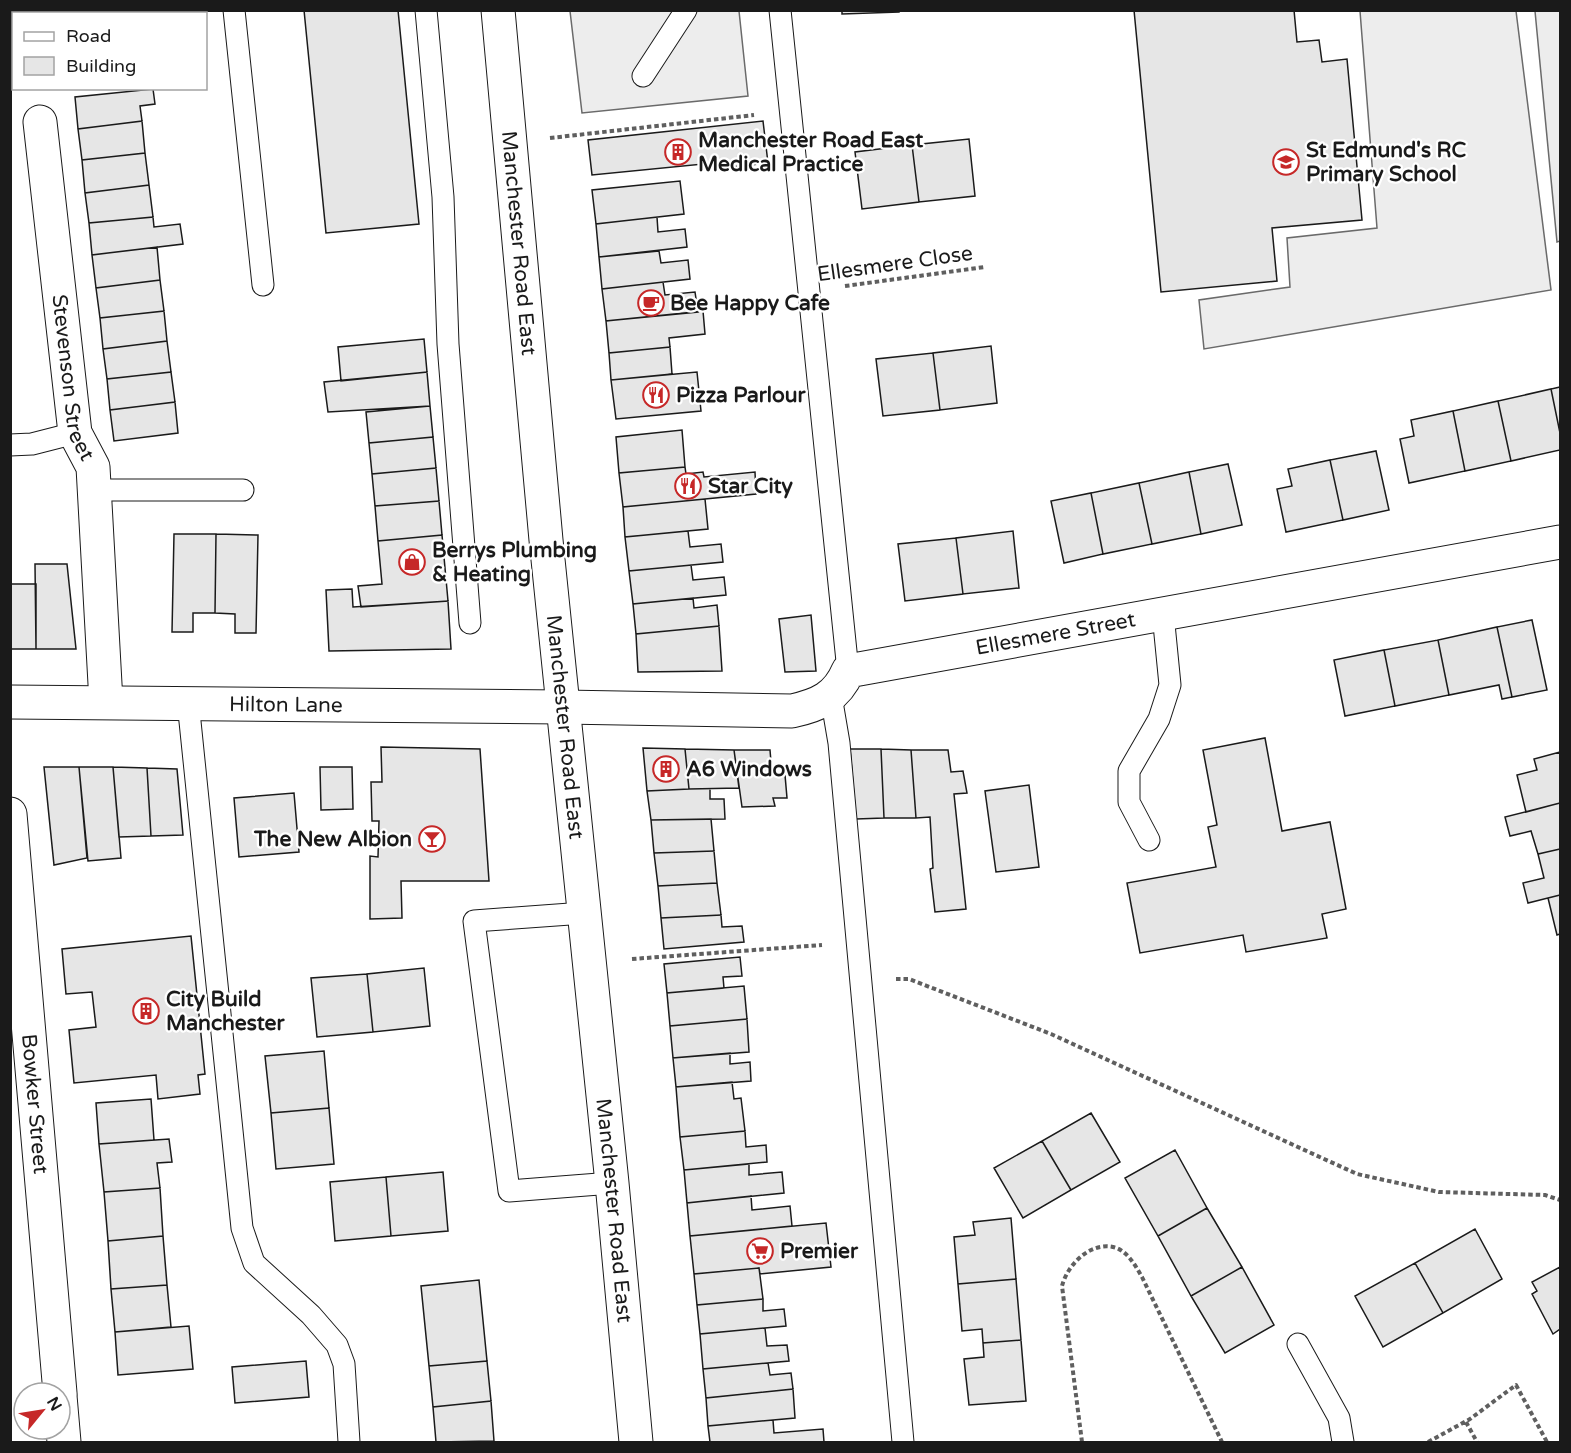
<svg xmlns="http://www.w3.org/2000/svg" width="1571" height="1453" viewBox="0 0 1571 1453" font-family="'Varela Round',sans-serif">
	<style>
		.built { fill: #ededed; stroke: #6a6a6a; stroke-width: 1.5 }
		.building { fill: #e6e6e6; stroke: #1a1a1a; stroke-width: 1.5 }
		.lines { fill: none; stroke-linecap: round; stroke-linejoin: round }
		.service-casing { stroke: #1a1a1a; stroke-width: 23 }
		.minor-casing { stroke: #1a1a1a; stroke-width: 35 }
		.tertiary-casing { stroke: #1a1a1a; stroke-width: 35 }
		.primary-casing { stroke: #1a1a1a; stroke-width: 35 }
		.path { stroke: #5f5f5f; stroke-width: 4; stroke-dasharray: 4.5 3; stroke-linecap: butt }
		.service { stroke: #fff; stroke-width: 21 }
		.minor { stroke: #fff; stroke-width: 33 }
		.tertiary { stroke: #fff; stroke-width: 33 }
		.primary { stroke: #fff; stroke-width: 33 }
		.labels { text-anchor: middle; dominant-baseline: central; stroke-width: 4.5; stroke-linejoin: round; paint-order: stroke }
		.poi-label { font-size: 21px; font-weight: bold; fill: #1a1a1a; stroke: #fff; text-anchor: start }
		.street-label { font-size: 21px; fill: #1a1a1a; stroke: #fff }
	</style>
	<rect width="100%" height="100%" fill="#fff"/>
	<path class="built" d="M 570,11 L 739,11 L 748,96 L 582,113 Z
		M 1360,11 L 1516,11 L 1551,290 L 1204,349 L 1199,300 L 1290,287 L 1287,238 L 1377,228 Z
		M 1535,11 L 1560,11 L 1560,241 L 1557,242 Z"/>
	<path class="building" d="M 304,10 L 398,10 L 419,224 L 326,233 Z
		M 842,10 L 899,10 L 899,12 L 842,14 Z
		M 1134,10 L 1294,10 L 1297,42 L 1319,40 L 1322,62 L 1347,59 L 1362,220 L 1272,228 L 1277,281 L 1161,292 Z
		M 153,89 L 155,104 L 140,106 L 142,121 L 78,129 L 75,97 Z
		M 142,121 L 145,153 L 82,160 L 78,129 Z
		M 763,121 L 768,163 L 704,170 L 703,164 L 592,175 L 588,140 Z
		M 969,139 L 975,196 L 919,202 L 912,145 Z
		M 912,145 L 919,202 L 862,209 L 855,152 Z
		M 145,153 L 149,185 L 85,193 L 82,160 Z
		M 680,181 L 684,214 L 596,224 L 592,190 Z
		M 149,185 L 153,217 L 89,223 L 85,193 Z
		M 153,217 L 154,227 L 180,224 L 183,244 L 92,255 L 89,223 Z
		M 657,217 L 658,232 L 685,229 L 687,247 L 599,257 L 596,224 Z
		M 157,247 L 160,280 L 96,288 L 92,255 Z
		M 659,251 L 661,263 L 688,260 L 690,279 L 602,289 L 599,257 Z
		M 160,280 L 164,311 L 100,318 L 96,288 Z
		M 663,282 L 665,295 L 695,292 L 698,312 L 606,321 L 602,289 Z
		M 164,311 L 167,341 L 103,349 L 100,318 Z
		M 703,311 L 705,334 L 669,338 L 670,347 L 609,353 L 606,321 Z
		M 424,339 L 427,372 L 341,381 L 338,347 Z
		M 167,341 L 171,372 L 107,379 L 103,349 Z
		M 991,346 L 997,403 L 940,410 L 933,353 Z
		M 670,347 L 672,374 L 611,380 L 609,353 Z
		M 933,353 L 940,410 L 883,416 L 876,359 Z
		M 171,372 L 175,402 L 110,410 L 107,379 Z
		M 427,372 L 430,406 L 328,412 L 324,382 Z
		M 697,372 L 701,411 L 616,419 L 611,380 Z
		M 1560,387 L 1560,433 L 1551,389 Z
		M 1551,389 L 1560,433 L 1560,450 L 1511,461 L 1498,401 Z
		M 1498,401 L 1511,461 L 1465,471 L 1453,411 Z
		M 175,402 L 178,433 L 114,441 L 110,410 Z
		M 430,406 L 433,437 L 369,443 L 366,412 Z
		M 1453,411 L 1465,471 L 1409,483 L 1400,439 L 1414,436 L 1411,420 Z
		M 682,430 L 685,467 L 619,473 L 616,437 Z
		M 433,437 L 436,468 L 372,474 L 369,443 Z
		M 1376,451 L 1389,510 L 1343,520 L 1330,460 Z
		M 1330,460 L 1343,520 L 1286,532 L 1277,489 L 1292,486 L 1288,469 Z
		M 1228,464 L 1242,525 L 1201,534 L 1189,472 Z
		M 685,467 L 686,474 L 703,472 L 704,477 L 755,472 L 756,494 L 623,507 L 619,473 Z
		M 436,468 L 439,501 L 375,506 L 372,474 Z
		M 1189,472 L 1201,534 L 1152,544 L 1139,483 Z
		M 1139,483 L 1152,544 L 1103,554 L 1091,493 Z
		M 1091,493 L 1103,554 L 1064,563 L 1051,501 Z
		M 705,499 L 708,529 L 625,537 L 623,507 Z
		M 439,501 L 442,535 L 378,541 L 375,506 Z
		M 688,531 L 690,547 L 721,544 L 723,562 L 629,571 L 625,537 Z
		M 1013,531 L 1019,588 L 963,594 L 956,538 Z
		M 174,534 L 216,534 L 215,613 L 193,613 L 193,632 L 172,632 Z
		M 216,534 L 258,535 L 256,633 L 235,633 L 235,614 L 215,613 Z
		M 442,535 L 448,601 L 361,607 L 358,586 L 382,584 L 378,541 Z
		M 956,538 L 963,594 L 905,601 L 898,544 Z
		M 35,564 L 67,564 L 76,649 L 36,649 Z
		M 691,565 L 693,580 L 724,577 L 726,595 L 633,604 L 629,571 Z
		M 10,584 L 36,584 L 36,649 L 10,649 Z
		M 352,589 L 353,607 L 448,601 L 451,649 L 329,651 L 326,590 Z
		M 693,598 L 694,608 L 717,605 L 719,626 L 636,634 L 633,604 Z
		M 811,615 L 816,671 L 785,672 L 779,619 Z
		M 1532,620 L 1547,690 L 1512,697 L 1497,627 Z
		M 719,626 L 722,671 L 638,672 L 636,634 Z
		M 1497,627 L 1512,697 L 1502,699 L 1499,685 L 1449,695 L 1438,640 Z
		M 1438,640 L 1449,695 L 1395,706 L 1384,650 Z
		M 1384,650 L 1395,706 L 1345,716 L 1334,660 Z
		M 1265,738 L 1282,831 L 1330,822 L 1346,909 L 1322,914 L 1327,938 L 1246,952 L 1243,935 L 1140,953 L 1127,883 L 1216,867 L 1208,827 L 1217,825 L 1203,750 Z
		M 381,747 L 480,749 L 489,881 L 401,881 L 402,918 L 370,919 L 370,856 L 378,857 L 379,821 L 372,821 L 371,782 L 382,782 Z
		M 643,748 L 685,749 L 689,789 L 647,791 Z
		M 685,749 L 734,750 L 739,788 L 689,789 Z
		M 850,749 L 881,749 L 884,818 L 856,819 Z
		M 881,749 L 911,750 L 916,818 L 884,818 Z
		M 734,750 L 770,750 L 772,774 L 785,775 L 787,798 L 773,798 L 775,806 L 742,807 Z
		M 911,750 L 948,750 L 951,772 L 963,771 L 967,793 L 954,794 L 966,909 L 935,912 L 930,869 L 933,868 L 930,817 L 916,818 Z
		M 1560,752 L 1560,803 L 1526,812 L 1517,775 L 1537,770 L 1534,759 Z
		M 44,767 L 79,767 L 87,858 L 54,865 Z
		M 79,767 L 113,767 L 121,858 L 88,861 Z
		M 113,767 L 147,768 L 151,836 L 119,837 Z
		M 320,767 L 352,767 L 353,809 L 321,810 Z
		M 147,768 L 177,769 L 183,835 L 151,836 Z
		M 1029,785 L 1039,867 L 996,872 L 985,791 Z
		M 689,789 L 710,789 L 710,799 L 724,799 L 725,819 L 651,820 L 647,791 Z
		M 294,793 L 299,852 L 239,857 L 234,798 Z
		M 1560,803 L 1560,849 L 1538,854 L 1531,831 L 1510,836 L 1505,817 Z
		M 711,819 L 714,851 L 654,853 L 651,820 Z
		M 1560,849 L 1560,895 L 1528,903 L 1523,883 L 1544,878 L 1538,854 Z
		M 714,851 L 717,883 L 658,886 L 654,853 Z
		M 717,883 L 721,915 L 661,918 L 658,886 Z
		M 1560,895 L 1560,934 L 1557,935 L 1548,898 Z
		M 721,915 L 722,927 L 742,926 L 744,942 L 664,949 L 661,918 Z
		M 191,936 L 205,1074 L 198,1075 L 200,1094 L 158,1099 L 156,1075 L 74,1083 L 69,1030 L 96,1027 L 92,992 L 66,994 L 62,949 Z
		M 740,957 L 742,976 L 723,977 L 724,988 L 667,993 L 664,964 Z
		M 424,968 L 430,1026 L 373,1032 L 367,974 Z
		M 367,974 L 373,1032 L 317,1037 L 311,978 Z
		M 744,986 L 747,1019 L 670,1026 L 667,993 Z
		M 747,1019 L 749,1052 L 673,1058 L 670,1026 Z
		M 324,1051 L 329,1108 L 271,1113 L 265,1056 Z
		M 730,1053 L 730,1064 L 750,1062 L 751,1081 L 676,1087 L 673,1058 Z
		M 732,1082 L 734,1099 L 741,1098 L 745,1131 L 680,1137 L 676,1087 Z
		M 151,1099 L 154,1140 L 99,1144 L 96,1103 Z
		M 329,1108 L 334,1164 L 276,1169 L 271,1113 Z
		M 1091,1113 L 1120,1162 L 1071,1190 L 1042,1141 Z
		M 745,1131 L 746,1147 L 766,1145 L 767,1162 L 684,1170 L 680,1137 Z
		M 169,1139 L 172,1162 L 157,1163 L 160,1188 L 104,1192 L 99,1144 Z
		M 1042,1141 L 1071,1190 L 1023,1218 L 994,1168 Z
		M 1175,1150 L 1207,1208 L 1158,1236 L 1125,1178 Z
		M 749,1164 L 749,1175 L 782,1172 L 784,1193 L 687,1203 L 684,1170 Z
		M 443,1172 L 448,1231 L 391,1236 L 386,1177 Z
		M 386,1177 L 391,1236 L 335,1241 L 330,1182 Z
		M 160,1188 L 163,1236 L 108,1241 L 104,1192 Z
		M 751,1196 L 752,1210 L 790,1206 L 792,1226 L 690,1236 L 687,1203 Z
		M 1207,1208 L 1242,1267 L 1191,1296 L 1158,1236 Z
		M 1011,1218 L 1016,1279 L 958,1284 L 954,1237 L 975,1235 L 973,1222 Z
		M 826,1223 L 831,1267 L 760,1274 L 759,1268 L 694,1274 L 690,1236 Z
		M 1475,1229 L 1502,1279 L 1443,1313 L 1415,1263 Z
		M 163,1236 L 167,1285 L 111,1289 L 108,1241 Z
		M 1415,1263 L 1443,1313 L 1383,1347 L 1355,1296 Z
		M 1242,1267 L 1274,1325 L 1225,1353 L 1191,1296 Z
		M 1560,1267 L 1560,1329 L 1553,1334 L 1532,1294 L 1537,1291 L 1532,1282 Z
		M 759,1268 L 763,1299 L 697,1305 L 694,1274 Z
		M 1016,1279 L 1021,1340 L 983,1343 L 982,1329 L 962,1331 L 958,1284 Z
		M 479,1280 L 487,1361 L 429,1366 L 421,1286 Z
		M 167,1285 L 171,1327 L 115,1332 L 111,1289 Z
		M 763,1299 L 763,1311 L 784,1309 L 786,1326 L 700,1334 L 697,1305 Z
		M 189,1326 L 193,1369 L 118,1375 L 115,1332 Z
		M 765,1328 L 767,1346 L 787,1345 L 789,1361 L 703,1369 L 700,1334 Z
		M 1021,1340 L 1026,1401 L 969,1405 L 964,1359 L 984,1357 L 983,1343 Z
		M 306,1361 L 309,1397 L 235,1403 L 232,1367 Z
		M 487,1361 L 491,1401 L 433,1407 L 429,1366 Z
		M 768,1363 L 770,1375 L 791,1373 L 793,1389 L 706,1398 L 703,1369 Z
		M 793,1389 L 795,1418 L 708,1426 L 706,1398 Z
		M 491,1401 L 494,1441 L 436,1442 L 433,1407 Z
		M 773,1420 L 774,1433 L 823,1429 L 824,1442 L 710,1442 L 708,1426 Z"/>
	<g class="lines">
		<g class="service-casing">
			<path id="service" d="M 234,10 L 263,285
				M 426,10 L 443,197 L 448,344 L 470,623
				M 780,10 L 848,671
				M 643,76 L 686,10
				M 10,445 L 32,444 L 75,433
				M 94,490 L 243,490
				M 831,696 L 839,743 L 903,1442
				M 188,702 L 242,1228 L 254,1263 L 311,1315 L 337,1345 L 344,1364 L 349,1442
				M 1149,840 L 1129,802 L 1129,771 L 1159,719 L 1170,685 L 1163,614
				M 584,913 L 474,921 L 509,1191 L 612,1183
				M 1298,1344 L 1339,1418 L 1343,1442"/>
		</g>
		<g class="minor-casing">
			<g id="minor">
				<path id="s1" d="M 40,122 L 75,433 L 93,467 L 106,702"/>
				<path id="s2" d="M 563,707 L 792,711 C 819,705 837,697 848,671 L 1560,542"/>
				<path id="s3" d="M 10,814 L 60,1393"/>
				<path d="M 60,1396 L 64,1442"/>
			</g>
		</g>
		<g class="tertiary-casing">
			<g id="tertiary">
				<path id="s4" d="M 10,702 L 563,707"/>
			</g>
		</g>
		<g class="primary-casing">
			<g id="primary">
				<path id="s5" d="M 498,10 L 546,540 L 612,1183 L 636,1442"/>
			</g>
		</g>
		<path class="path" d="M 550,138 L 754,115
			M 845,286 L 985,267
			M 632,959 L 822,945
			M 896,979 L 909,979 L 1051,1034 L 1357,1174 L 1439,1192 L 1545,1195 L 1560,1200
			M 1466,1422 L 1477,1442
			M 1082,1442 L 1062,1286 C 1067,1266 1089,1242 1113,1247 C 1127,1250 1135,1265 1142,1277 L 1222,1442
			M 1428,1442 L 1470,1419 L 1516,1385 L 1547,1442"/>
		<use href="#service" class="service"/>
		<use href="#minor" class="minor"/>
		<use href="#tertiary" class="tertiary"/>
		<use href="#primary" class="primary"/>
	</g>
	<defs>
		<g id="building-ring" transform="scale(1.35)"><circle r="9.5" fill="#fff" stroke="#c62828" stroke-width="1.5"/><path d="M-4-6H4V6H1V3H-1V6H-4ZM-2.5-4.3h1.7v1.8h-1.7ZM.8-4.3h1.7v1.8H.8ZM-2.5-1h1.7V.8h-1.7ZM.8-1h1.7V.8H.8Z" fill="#c62828"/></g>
		<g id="school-ring" transform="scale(1.35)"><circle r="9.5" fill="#fff" stroke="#c62828" stroke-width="1.5"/><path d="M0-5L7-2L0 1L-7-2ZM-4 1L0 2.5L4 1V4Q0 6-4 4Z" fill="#c62828"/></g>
		<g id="cafe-ring" transform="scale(1.35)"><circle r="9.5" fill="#fff" stroke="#c62828" stroke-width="1.5"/><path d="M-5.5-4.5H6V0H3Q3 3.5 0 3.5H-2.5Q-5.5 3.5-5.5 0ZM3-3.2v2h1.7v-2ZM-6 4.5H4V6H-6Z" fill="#c62828"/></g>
		<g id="restaurant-ring" transform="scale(1.35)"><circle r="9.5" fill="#fff" stroke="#c62828" stroke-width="1.5"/><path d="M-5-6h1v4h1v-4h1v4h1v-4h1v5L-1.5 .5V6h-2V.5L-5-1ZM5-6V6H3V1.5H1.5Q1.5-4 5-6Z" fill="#c62828"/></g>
		<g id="shop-ring" transform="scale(1.35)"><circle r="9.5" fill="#fff" stroke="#c62828" stroke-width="1.5"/><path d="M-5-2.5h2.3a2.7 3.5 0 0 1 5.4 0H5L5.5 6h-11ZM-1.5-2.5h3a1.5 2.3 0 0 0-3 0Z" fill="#c62828"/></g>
		<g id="bar-ring" transform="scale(1.35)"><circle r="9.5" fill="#fff" stroke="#c62828" stroke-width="1.5"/><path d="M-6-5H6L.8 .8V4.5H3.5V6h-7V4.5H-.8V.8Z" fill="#c62828"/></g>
		<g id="supermarket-ring" transform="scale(1.35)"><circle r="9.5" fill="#fff" stroke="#c62828" stroke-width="1.5"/><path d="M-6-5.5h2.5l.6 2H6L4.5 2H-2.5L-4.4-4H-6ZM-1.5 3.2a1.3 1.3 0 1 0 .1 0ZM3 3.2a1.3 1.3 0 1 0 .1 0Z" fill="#c62828"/></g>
	</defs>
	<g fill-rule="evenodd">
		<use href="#building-ring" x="678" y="152"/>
		<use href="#school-ring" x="1286" y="162"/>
		<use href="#cafe-ring" x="651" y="303"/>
		<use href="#restaurant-ring" x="656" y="395"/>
		<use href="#restaurant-ring" x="688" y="486"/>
		<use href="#shop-ring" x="412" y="562"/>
		<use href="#building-ring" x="666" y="769"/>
		<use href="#bar-ring" x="432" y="839"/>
		<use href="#building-ring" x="146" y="1011"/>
		<use href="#supermarket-ring" x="760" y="1251"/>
	</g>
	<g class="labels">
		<g class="poi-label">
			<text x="698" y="140">Manchester Road East<tspan x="698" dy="24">Medical Practice</tspan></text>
			<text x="1306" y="150">St Edmund's RC<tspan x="1306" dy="24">Primary School</tspan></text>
			<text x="670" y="303">Bee Happy Cafe</text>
			<text x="676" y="395">Pizza Parlour</text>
			<text x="708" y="486">Star City</text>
			<text x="432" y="550">Berrys Plumbing<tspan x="432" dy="24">&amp; Heating</tspan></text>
			<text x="686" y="769">A6 Windows</text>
			<text x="412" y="839" text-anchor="end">The New Albion</text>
			<text x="166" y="999">City Build<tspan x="166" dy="24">Manchester</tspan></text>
			<text x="780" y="1251">Premier</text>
		</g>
		<g class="street-label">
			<text stroke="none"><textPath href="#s5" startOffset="234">Manchester Road East</textPath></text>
			<text transform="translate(895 264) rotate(-8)">Ellesmere Close</text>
			<text stroke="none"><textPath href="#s1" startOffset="258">Stevenson Street</textPath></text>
			<text stroke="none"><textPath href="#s2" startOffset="512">Ellesmere Street</textPath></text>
			<text stroke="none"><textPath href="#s4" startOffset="276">Hilton Lane</textPath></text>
			<text stroke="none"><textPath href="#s5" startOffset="720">Manchester Road East</textPath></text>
			<text stroke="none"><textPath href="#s3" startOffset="291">Bowker Street</textPath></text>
			<text stroke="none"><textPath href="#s5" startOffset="1206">Manchester Road East</textPath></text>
		</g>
	</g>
	<rect width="1571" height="1453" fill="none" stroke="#1a1a1a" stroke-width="24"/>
	<rect x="12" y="12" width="195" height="78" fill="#ffffff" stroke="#a3a3a3" stroke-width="1.5"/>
	<rect x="24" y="32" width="30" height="9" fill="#ffffff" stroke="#a3a3a3" stroke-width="1.5"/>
	<text x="66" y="42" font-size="18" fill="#1a1a1a">Road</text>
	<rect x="24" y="57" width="30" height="18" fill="#e6e6e6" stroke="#a3a3a3" stroke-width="1.5"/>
	<text x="66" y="72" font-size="18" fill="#1a1a1a">Building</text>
	<g transform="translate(42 1411) rotate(60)"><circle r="28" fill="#ffffff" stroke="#a3a3a3" stroke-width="1.5"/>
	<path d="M0-4.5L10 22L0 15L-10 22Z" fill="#c62828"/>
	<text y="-9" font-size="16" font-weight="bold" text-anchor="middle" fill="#1a1a1a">N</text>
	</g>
</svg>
